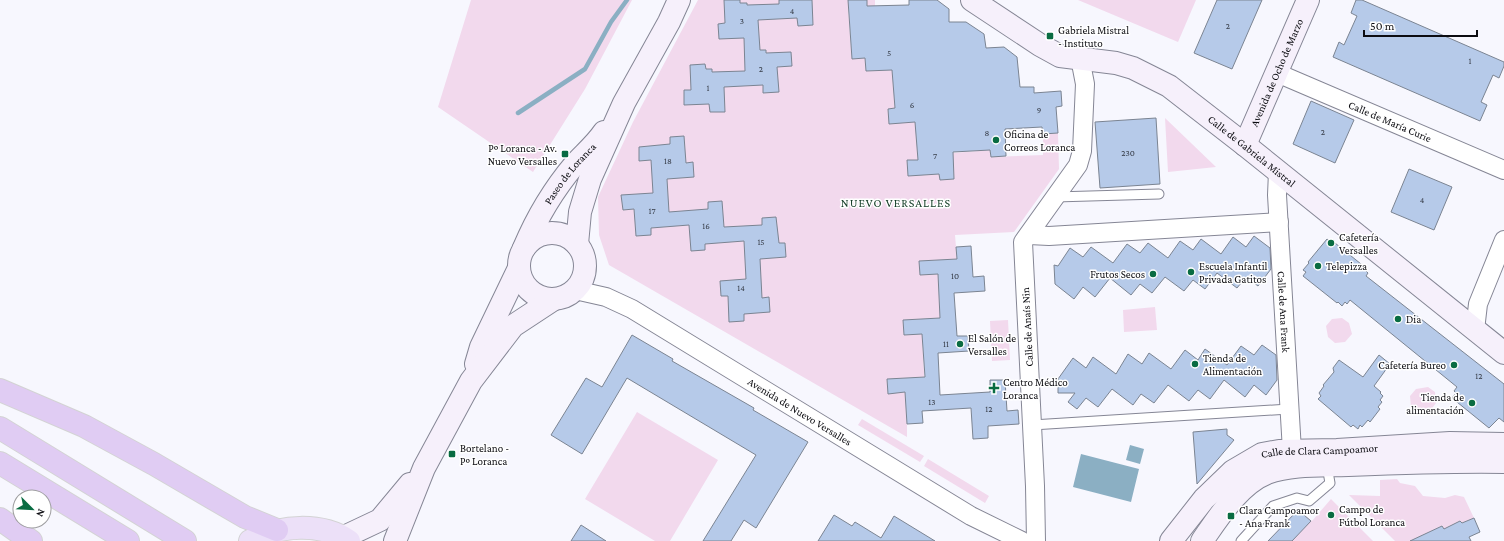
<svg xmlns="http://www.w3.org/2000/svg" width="1504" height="541" viewBox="0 0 1504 541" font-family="'Crimson Pro',serif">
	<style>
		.green { fill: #f2d9ed }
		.water { fill: #8bafc3 }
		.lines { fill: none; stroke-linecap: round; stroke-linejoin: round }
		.stream { stroke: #8bafc3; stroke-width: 4.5 }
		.building { fill: #b6cae9; stroke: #7b8492 }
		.lane-casing { stroke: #858695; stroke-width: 11 }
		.street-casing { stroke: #858695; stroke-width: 20 }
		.secondary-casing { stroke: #858695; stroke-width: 24 }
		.primary-casing { stroke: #d3d3d4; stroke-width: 24 }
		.highway-casing { stroke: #d3d3d4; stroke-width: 24 }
		.lane { stroke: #fff; stroke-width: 9 }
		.street { stroke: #fff; stroke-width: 18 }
		.secondary { stroke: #f6f0fb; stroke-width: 22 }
		.primary { stroke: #ece0f8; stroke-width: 22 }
		.highway { stroke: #e0ccf3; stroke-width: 22 }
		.poi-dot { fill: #096c42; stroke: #fff; stroke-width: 1.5 }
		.labels { text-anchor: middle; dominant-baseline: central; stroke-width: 3; stroke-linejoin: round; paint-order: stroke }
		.number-label { font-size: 9px; fill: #363c47 }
		.poi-label { font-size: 11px; fill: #0c0c11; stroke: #fff; text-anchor: start }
		.street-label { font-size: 11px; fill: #0c0c11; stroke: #fff }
		.neighbourhood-label { font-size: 12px; letter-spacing: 1px; fill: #113a24; stroke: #fff }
	</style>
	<rect width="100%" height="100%" fill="#f7f7fe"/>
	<path class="green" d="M 471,0 L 632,0 L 585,89 L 533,172 L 438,107 Z
		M 698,0 L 875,0 L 875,6 L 848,8 L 852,59 L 865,58 L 866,71 L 892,70 L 895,108 L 888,109 L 889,123 L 916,122 L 918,160 L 907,161 L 908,176 L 939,174 L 940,180 L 954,179 L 953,153 L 990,150 L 991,157 L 1043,155 L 1043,134 L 1058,133 L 1059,169 L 1014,232 L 955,235 L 957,259 L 919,261 L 920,275 L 938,274 L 940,318 L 903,320 L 904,335 L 922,334 L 924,372 L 924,377 L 887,379 L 888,393 L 905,392 L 907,424 L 907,437 L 609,265 L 599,235 L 598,197 L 633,122 Z
		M 1078,0 L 1196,0 L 1178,42 Z
		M 1165,118 L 1216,167 L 1168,172 Z
		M 1155,307 L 1157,330 L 1124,332 L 1123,310 Z
		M 1342,318 L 1349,323 L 1352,334 L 1345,342 L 1335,343 L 1328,337 L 1326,326 L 1332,319 Z
		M 1008,320 L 1010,360 L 992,361 L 990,321 Z
		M 1428,387 L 1435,392 L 1436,403 L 1430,411 L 1419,413 L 1411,407 L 1410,396 L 1416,389 Z
		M 637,412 L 718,460 L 670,541 L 655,541 L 585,499 Z
		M 862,419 L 924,456 L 920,462 L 858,425 Z
		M 928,459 L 989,496 L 985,503 L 924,466 Z
		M 1397,479 L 1400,483 L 1415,486 L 1423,496 L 1445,498 L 1455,495 L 1464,497 L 1474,518 L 1462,523 L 1460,521 L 1453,525 L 1445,532 L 1442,526 L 1427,533 L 1431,541 L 1395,541 L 1349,495 L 1380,496 L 1380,480 Z
		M 1331,499 L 1373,541 L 1268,541 L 1298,510 L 1312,521 Z"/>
	<path class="water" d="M 1130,445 L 1144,449 L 1140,464 L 1126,460 Z
		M 1081,454 L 1139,469 L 1131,502 L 1073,487 Z"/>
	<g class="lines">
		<path class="stream" d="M 518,113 L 585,69 L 611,22 L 627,0"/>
	</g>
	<path class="building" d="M 724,0 L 740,0 L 740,3 L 747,3 L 747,5 L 779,4 L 779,0 L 812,0 L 813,25 L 798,26 L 797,18 L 758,20 L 760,50 L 766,50 L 766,53 L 791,52 L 792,66 L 777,67 L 779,92 L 763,93 L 763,85 L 724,87 L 725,112 L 710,112 L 709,104 L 684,105 L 684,90 L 691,90 L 690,65 L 705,64 L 706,69 L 712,69 L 712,72 L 745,71 L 744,38 L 719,39 L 718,24 L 725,23 Z
		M 848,0 L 867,0 L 867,6 L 909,5 L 909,0 L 937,0 L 949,9 L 949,22 L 966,22 L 984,34 L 986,48 L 1004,47 L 1017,57 L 1020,87 L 1034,87 L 1034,93 L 1061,91 L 1062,106 L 1056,107 L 1058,133 L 1043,134 L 1042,127 L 1005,129 L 1006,156 L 991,157 L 990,150 L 953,152 L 954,179 L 940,180 L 939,174 L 908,176 L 907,160 L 918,160 L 915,122 L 889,124 L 888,109 L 895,108 L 892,70 L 866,71 L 865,58 L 852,59 Z
		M 1217,0 L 1262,0 L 1232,69 L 1194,53 Z
		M 1356,0 L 1362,0 L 1504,62 L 1504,66 L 1499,78 L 1493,75 L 1481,102 L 1487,105 L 1480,121 L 1333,57 L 1339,42 L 1344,45 L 1357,16 L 1351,13 Z
		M 1311,101 L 1354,120 L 1335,163 L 1293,144 Z
		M 1156,118 L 1160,184 L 1100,188 L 1095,122 Z
		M 684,136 L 686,163 L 693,162 L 694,177 L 667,179 L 669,212 L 708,209 L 708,202 L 722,201 L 724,227 L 762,225 L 762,218 L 776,217 L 779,243 L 785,243 L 786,257 L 760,259 L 762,298 L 769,297 L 770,312 L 744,314 L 744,321 L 729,322 L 728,296 L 721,296 L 720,281 L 746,279 L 744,241 L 705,244 L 705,250 L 691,251 L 689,225 L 651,228 L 651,235 L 636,236 L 634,209 L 623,210 L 621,195 L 653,193 L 651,160 L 639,161 L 639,147 L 670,144 L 670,137 Z
		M 1409,169 L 1452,187 L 1434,230 L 1391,212 Z
		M 1254,236 L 1270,248 L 1271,269 L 1258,286 L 1246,277 L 1237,288 L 1217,273 L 1205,289 L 1193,280 L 1184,291 L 1165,277 L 1152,293 L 1140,284 L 1131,295 L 1110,278 L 1095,297 L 1083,287 L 1074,299 L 1055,284 L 1054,265 L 1058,266 L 1070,248 L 1083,257 L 1091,247 L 1113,263 L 1127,244 L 1140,253 L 1148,243 L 1168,258 L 1180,241 L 1193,250 L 1201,239 L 1221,254 L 1233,237 L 1246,247 Z
		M 1327,239 L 1333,244 L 1335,243 L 1366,268 L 1365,270 L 1368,273 L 1366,276 L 1504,384 L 1504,422 L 1499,418 L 1489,428 L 1452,398 L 1456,393 L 1454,391 L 1457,387 L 1350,300 L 1347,304 L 1345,302 L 1342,306 L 1338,302 L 1337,303 L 1303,276 L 1306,272 L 1303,270 L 1309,263 L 1308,262 Z
		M 971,246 L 973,277 L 984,276 L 985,291 L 954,293 L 957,336 L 968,336 L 969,351 L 938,353 L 940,395 L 990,392 L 990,380 L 1005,380 L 1007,411 L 1018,410 L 1019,424 L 988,426 L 988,438 L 973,439 L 971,408 L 922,411 L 923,423 L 907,424 L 905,392 L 888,394 L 887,379 L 925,377 L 922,334 L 904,335 L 903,320 L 940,318 L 938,274 L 920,275 L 919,261 L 957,259 L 956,247 Z
		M 632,335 L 673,359 L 672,361 L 754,408 L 753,410 L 808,442 L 756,528 L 744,520 L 731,541 L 703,541 L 756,455 L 627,378 L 582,454 L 551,435 L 586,378 L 602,387 Z
		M 1262,345 L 1276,355 L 1277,380 L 1266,395 L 1254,385 L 1245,397 L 1224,380 L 1210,399 L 1198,390 L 1189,401 L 1168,385 L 1154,403 L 1141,394 L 1133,405 L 1112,389 L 1098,407 L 1086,398 L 1077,409 L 1068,402 L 1075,393 L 1058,393 L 1058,379 L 1073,358 L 1086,368 L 1093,357 L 1116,374 L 1128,354 L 1142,364 L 1149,353 L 1171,369 L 1185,350 L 1198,360 L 1205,349 L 1227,365 L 1241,346 L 1254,355 Z
		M 1379,355 L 1390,364 L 1374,386 L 1381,392 L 1380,393 L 1383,396 L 1380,400 L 1382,402 L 1378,407 L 1380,409 L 1370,422 L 1368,420 L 1362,427 L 1360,425 L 1358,429 L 1353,425 L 1351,427 L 1318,399 L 1321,396 L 1319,393 L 1324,386 L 1323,385 L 1334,372 L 1333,368 L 1339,360 L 1363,377 Z
		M 1227,429 L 1227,435 L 1234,440 L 1197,484 L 1193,432 Z
		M 1298,510 L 1311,521 L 1292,541 L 1268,541 Z
		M 834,515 L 852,526 L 855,522 L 881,538 L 894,516 L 935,541 L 818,541 Z
		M 1474,518 L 1480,532 L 1469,537 L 1471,541 L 1410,541 L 1442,526 L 1444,529 L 1460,521 L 1462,523 Z
		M 581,525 L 606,541 L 571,541 Z"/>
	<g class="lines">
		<g class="lane-casing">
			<path id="lane" d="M 1055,197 L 1159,194
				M 1032,425 L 1289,409
				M 1241,541 L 1273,506 L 1297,498 L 1309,501 L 1330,483 L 1327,466"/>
		</g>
		<g class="street-casing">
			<g id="street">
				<path id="s1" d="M 1277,73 L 1504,170"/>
				<path id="s2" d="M 1278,172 L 1277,195 L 1292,451"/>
				<path d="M 1029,235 L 1049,236 L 1279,222"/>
				<path id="s3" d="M 575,290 L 606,297 L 632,309 L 971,516 L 1022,541"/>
				<path d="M 1475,330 L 1478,304 L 1504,240"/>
				<path d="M 1036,541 L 1035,486 L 1023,242 L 1078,165 L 1082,151 L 1085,84 L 1080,58"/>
			</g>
		</g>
		<g class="secondary-casing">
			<g id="secondary">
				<path id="s4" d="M 972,0 L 1040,45 L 1060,56 L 1116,63 L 1133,68 L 1169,86 L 1245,145 L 1504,353"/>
				<path id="s5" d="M 1245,145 L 1308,0"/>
				<circle cx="552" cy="266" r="33"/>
				<path d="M 577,244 L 580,212 L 590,179 L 624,103 L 669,22 L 679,0"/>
				<path id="s6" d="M 524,248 C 537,217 553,190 575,164 C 584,154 596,144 604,132"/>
				<path d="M 476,364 L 481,347 L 519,268"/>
				<path d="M 344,537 L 380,520 L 410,484"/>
				<path d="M 395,541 L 424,468 L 471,381 L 513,326 L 554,299"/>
				<path id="s7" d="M 1171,541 L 1204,499 L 1233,471 L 1262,454 L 1279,451 L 1337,450 L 1450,443 L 1504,444"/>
				<path d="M 1202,541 C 1218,518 1239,484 1267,473 C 1292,464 1322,466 1348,465 C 1400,463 1452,461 1504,462"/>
			</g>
		</g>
		<g class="primary-casing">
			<path id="primary" d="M 250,541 C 279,525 321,522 349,541"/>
		</g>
		<g class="highway-casing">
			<path id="highway" d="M 0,390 L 84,426 L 154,464 L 245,517 L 277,530
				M 0,428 L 185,541
				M 0,463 L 128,541
				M 0,519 L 31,541"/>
		</g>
		<use href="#lane" class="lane"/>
		<use href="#street" class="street"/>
		<use href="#secondary" class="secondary"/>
		<use href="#primary" class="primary"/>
		<use href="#highway" class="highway"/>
	</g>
	<g class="poi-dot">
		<rect x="1046" y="32" width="8" height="8" rx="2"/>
		<circle cx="996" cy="140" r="4"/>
		<rect x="561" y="150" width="8" height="8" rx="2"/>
		<circle cx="1331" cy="243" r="4"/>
		<circle cx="1318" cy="266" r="4"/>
		<circle cx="1191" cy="272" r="4"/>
		<circle cx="1153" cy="274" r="4"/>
		<circle cx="1398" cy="319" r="4"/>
		<circle cx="960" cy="344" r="4"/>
		<circle cx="1195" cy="364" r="4"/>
		<circle cx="1454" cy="365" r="4"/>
		<path d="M992 382h4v4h4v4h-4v4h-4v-4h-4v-4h4z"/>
		<circle cx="1472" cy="403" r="4"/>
		<rect x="448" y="450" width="8" height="8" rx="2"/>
		<circle cx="1331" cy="515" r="4"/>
		<rect x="1227" y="512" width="8" height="8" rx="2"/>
	</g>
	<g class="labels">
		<g class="number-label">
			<text x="792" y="11">4</text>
			<text x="742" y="21">3</text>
			<text x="1228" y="26">2</text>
			<text x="889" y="53">5</text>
			<text x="1470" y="61">1</text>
			<text x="761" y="69">2</text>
			<text x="708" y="88">1</text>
			<text x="912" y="105">6</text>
			<text x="1039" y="110">9</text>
			<text x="1323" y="132">2</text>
			<text x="987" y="133">8</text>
			<text x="1128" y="153">230</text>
			<text x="935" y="156">7</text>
			<text x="668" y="161">18</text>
			<text x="1422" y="200">4</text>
			<text x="652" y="211">17</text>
			<text x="706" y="226">16</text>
			<text x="761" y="242">15</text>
			<text x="955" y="276">10</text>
			<text x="741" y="288">14</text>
			<text x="946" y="344">11</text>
			<text x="1479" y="376">12</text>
			<text x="932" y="402">13</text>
			<text x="989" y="409">12</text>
		</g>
		<g class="poi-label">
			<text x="1058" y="30">Gabriela Mistral<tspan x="1058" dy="13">- Instituto</tspan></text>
			<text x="1004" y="134">Oficina de<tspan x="1004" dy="13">Correos Loranca</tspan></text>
			<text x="557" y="148" text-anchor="end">Pº Loranca - Av.<tspan x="557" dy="13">Nuevo Versalles</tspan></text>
			<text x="1339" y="237">Cafetería<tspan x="1339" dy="13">Versalles</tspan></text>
			<text x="1199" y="266">Escuela Infantil<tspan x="1199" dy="13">Privada Gatitos</tspan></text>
			<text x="1326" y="266">Telepizza</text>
			<text x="1145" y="274" text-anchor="end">Frutos Secos</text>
			<text x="1406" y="319">Dia</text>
			<text x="968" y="338">El Salón de<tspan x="968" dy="13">Versalles</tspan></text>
			<text x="1203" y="358">Tienda de<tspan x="1203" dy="13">Alimentación</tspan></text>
			<text x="1446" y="365" text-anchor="end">Cafetería Bureo</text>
			<text x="1003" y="382">Centro Médico<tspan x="1003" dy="13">Loranca</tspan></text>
			<text x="1464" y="397" text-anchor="end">Tienda de<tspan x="1464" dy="13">alimentación</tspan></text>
			<text x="460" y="448">Bortelano -<tspan x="460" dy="13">Pº Loranca</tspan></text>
			<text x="1339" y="509">Campo de<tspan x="1339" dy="13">Fútbol Loranca</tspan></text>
			<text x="1239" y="510">Clara Campoamor<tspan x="1239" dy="13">- Ana Frank</tspan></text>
		</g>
		<g class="street-label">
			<text stroke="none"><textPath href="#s5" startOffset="79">Avenida de Ocho de Marzo</textPath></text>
			<text stroke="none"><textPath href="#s1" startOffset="123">Calle de María Curie</textPath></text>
			<text stroke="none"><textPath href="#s4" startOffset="324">Calle de Gabriela Mistral</textPath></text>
			<text stroke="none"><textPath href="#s6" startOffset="88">Paseo de Loranca</textPath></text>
			<text stroke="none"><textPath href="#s2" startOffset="140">Calle de Ana Frank</textPath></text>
			<text transform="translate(1027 327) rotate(-93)">Calle de Anaís Nin</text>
			<text stroke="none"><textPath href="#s3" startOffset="257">Avenida de Nuevo Versalles</textPath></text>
			<text stroke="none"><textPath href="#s7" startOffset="185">Calle de Clara Campoamor</textPath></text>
		</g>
		<g class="neighbourhood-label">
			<text x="896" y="203">NUEVO VERSALLES</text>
		</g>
	</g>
	<g transform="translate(32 509) rotate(114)"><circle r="19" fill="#ffffff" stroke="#9e9ea0"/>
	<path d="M0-3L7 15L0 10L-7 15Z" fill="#096c42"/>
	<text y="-6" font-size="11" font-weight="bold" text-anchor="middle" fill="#0c0c11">N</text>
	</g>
	<path d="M1364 30v6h113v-6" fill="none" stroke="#0c0c11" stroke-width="2"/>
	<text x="1370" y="30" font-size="12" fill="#0c0c11" stroke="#ffffff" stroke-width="3" paint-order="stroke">50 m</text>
</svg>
